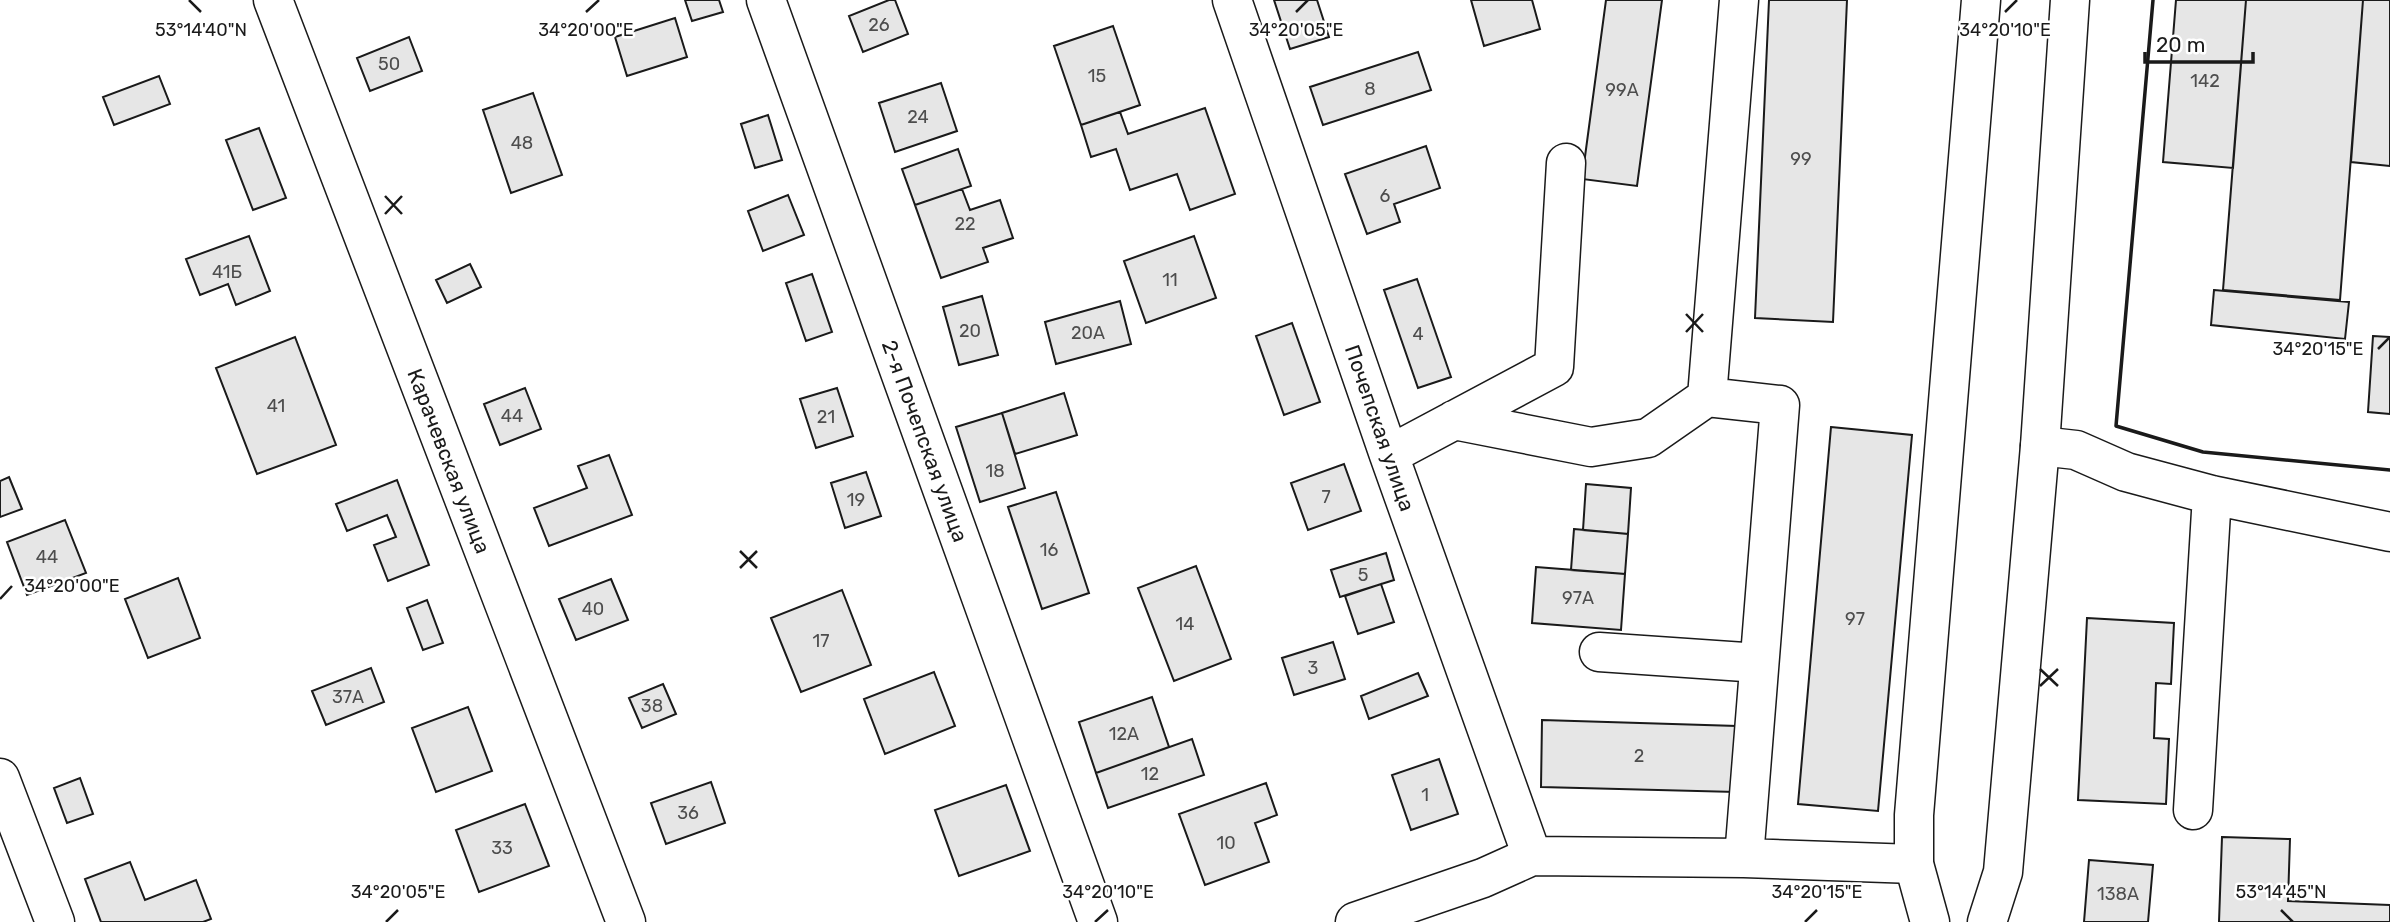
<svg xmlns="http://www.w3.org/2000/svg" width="2390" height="922" viewBox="0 0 2390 922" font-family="Rubik,sans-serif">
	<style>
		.building { fill: #e6e6e6; stroke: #1a1a1a; stroke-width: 2 }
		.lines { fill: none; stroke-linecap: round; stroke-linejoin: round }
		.minor-casing { stroke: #1a1a1a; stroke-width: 41 }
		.major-casing { stroke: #1a1a1a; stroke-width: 41 }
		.minor { stroke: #fff; stroke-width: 38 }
		.major { stroke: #fff; stroke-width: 38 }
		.wall { stroke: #1a1a1a; stroke-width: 3.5 }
		.ticks { fill: none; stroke: #1a1a1a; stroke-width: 2.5 }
		.labels { text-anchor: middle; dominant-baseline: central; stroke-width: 5; stroke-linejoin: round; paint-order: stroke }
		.number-label { font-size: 18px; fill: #4d4d4d }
		.street-label { font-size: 21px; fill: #1a1a1a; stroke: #fff }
		.ticks-label { font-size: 18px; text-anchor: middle; fill: #1a1a1a; stroke: #fff; stroke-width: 5; stroke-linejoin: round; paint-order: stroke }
	</style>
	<rect width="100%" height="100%" fill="#fff"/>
	<path class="building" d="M 685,0 L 719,0 L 723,12 L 692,21 Z
		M 889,0 L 895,0 L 908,34 L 863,52 L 849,16 Z
		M 1274,0 L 1317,0 L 1329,37 L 1290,49 Z
		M 1471,0 L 1532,0 L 1540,29 L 1484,46 Z
		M 1606,0 L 1662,0 L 1637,186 L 1582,179 Z
		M 1769,0 L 1847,0 L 1833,322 L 1755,318 Z
		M 2176,0 L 2246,0 L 2233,168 L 2163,162 Z
		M 2246,0 L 2363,0 L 2340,300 L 2223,290 Z
		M 2363,0 L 2390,0 L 2390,166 L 2351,162 Z
		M 675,18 L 687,57 L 627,76 L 615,37 Z
		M 1113,26 L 1140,105 L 1081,125 L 1054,46 Z
		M 409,37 L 422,71 L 370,91 L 357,58 Z
		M 1418,52 L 1431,90 L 1323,125 L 1310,87 Z
		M 159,76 L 170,104 L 114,125 L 103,97 Z
		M 941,83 L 957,131 L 895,152 L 879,103 Z
		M 533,93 L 562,175 L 511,193 L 483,110 Z
		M 1205,108 L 1235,194 L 1190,210 L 1177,174 L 1130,190 L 1116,149 L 1091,157 L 1081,125 L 1120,112 L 1128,134 Z
		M 768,115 L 782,160 L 755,168 L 741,124 Z
		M 259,128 L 286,198 L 253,210 L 226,140 Z
		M 1426,146 L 1440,188 L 1394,204 L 1400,222 L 1367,234 L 1345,174 Z
		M 958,149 L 971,186 L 915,205 L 902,169 Z
		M 962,189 L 970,210 L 1000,200 L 1013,238 L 983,248 L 988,262 L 941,278 L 915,205 Z
		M 788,195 L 804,235 L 763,251 L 748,211 Z
		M 249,236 L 270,291 L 236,305 L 228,284 L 200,295 L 186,259 Z
		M 1194,236 L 1216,298 L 1146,323 L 1124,261 Z
		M 470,264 L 481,287 L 447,303 L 436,280 Z
		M 812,274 L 832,332 L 806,341 L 786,283 Z
		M 1417,279 L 1451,377 L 1418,388 L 1384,290 Z
		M 2214,290 L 2349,302 L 2345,339 L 2211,325 Z
		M 982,296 L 998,355 L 959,365 L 943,307 Z
		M 1120,301 L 1131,344 L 1056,364 L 1045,322 Z
		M 1292,323 L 1320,402 L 1284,415 L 1256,336 Z
		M 2373,336 L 2390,337 L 2390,414 L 2368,412 Z
		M 295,337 L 336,445 L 257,474 L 216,368 Z
		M 525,388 L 541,429 L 500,445 L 484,404 Z
		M 837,388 L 853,436 L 816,448 L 800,399 Z
		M 1064,393 L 1077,435 L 1015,454 L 1002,413 Z
		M 1002,413 L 1025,488 L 980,502 L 956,427 Z
		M 1831,427 L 1912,435 L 1878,811 L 1798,804 Z
		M 609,455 L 632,515 L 549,546 L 534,508 L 587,488 L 578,466 Z
		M 1344,464 L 1361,511 L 1308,530 L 1291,483 Z
		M 866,472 L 881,516 L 845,528 L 831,483 Z
		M 9,477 L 22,509 L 0,517 L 0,481 Z
		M 397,480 L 429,565 L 388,581 L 374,545 L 396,537 L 387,515 L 347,531 L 336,504 Z
		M 1586,484 L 1631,488 L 1628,534 L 1583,530 Z
		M 1056,492 L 1089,593 L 1042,609 L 1008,507 Z
		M 65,520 L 86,573 L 27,595 L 7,542 Z
		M 1574,529 L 1628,534 L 1625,574 L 1571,570 Z
		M 1386,553 L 1394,580 L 1340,597 L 1331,570 Z
		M 1196,566 L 1231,659 L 1174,681 L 1138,588 Z
		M 1536,567 L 1625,574 L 1621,630 L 1532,623 Z
		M 178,578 L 200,638 L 148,658 L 125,599 Z
		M 611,579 L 628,620 L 576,640 L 559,599 Z
		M 1381,584 L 1394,622 L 1358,634 L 1345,596 Z
		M 842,590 L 871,665 L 801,692 L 771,618 Z
		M 427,600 L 443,643 L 423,650 L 407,608 Z
		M 2087,618 L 2174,623 L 2171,684 L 2156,683 L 2154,738 L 2169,739 L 2166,804 L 2078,800 Z
		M 1333,642 L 1345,679 L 1294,695 L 1282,658 Z
		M 371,668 L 384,702 L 326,725 L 312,691 Z
		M 934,672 L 955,726 L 885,754 L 864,699 Z
		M 1418,673 L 1428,696 L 1369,719 L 1361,696 Z
		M 663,684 L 676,714 L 642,728 L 629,698 Z
		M 1152,697 L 1169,747 L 1096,773 L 1079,722 Z
		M 468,707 L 492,771 L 436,792 L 412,728 Z
		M 1542,720 L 1737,726 L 1736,792 L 1541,787 Z
		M 1192,739 L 1204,775 L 1108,808 L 1096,773 Z
		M 1439,759 L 1458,814 L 1411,830 L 1392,775 Z
		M 80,778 L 93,814 L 67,823 L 54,788 Z
		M 711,782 L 725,823 L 666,844 L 651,803 Z
		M 1266,783 L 1277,815 L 1255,823 L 1269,862 L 1205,885 L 1179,814 Z
		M 1006,785 L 1030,851 L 959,876 L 935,810 Z
		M 525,804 L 549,866 L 479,892 L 456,830 Z
		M 2222,837 L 2290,839 L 2288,901 L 2390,905 L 2390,922 L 2219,922 Z
		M 2089,860 L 2153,865 L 2148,922 L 2084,922 Z
		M 130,862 L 145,900 L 196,880 L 211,919 L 203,922 L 101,922 L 85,879 Z"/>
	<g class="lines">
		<g class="minor-casing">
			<path id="minor" d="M 273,0 L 626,922
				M 766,0 L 1098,922
				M 1232,0 L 1389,455 L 1532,856
				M 1739,0 L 1707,397 L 1780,405 L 1744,858
				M 1454,420 L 1591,447 L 1648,438 L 1707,397
				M 2040,446 L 2076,450 L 2126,472 L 2212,495 L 2390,532
				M 1389,455 L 1554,367 L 1566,163
				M 1599,652 L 1759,663
				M 0,778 L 55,922
				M 2193,810 L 2212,495
				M 1355,922 L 1483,878 L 1532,856 L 1744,858 L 1914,864"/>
		</g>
		<g class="major-casing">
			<path id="major" d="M 1930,922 L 1914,864 L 1914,815 L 1981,0
				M 1987,922 L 2003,872 L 2040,446 L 2070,0"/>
		</g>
		<use href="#minor" class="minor"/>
		<use href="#major" class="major"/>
		<path class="wall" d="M 2153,0 L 2116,426 L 2203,452 L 2390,470"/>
	</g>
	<path class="ticks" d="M 189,0 L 201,12M 586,12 L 599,0M 1296,12 L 1308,0M 2005,12 L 2017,0M 385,196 L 402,214M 385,214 L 402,196M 1686,314 L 1703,332M 1686,332 L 1703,314M 2378,349 L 2390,337M 740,551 L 757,568M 740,568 L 757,551M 0,599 L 12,586M 2040,669 L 2058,686M 2040,686 L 2058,669M 2281,910 L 2293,922M 386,922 L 398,910M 1095,922 L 1108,910M 1805,922 L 1817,910"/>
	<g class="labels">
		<g class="number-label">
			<text x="879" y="25">26</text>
			<text x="389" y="64">50</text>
			<text x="1097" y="76">15</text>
			<text x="2205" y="81">142</text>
			<text x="1370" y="89">8</text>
			<text x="1622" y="90">99А</text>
			<text x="918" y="117">24</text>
			<text x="522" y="143">48</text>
			<text x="1801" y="159">99</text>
			<text x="1385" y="196">6</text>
			<text x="965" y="224">22</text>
			<text x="227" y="272">41Б</text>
			<text x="1170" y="280">11</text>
			<text x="970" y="331">20</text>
			<text x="1088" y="333">20А</text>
			<text x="1418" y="334">4</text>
			<text x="276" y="406">41</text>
			<text x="512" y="416">44</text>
			<text x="826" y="417">21</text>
			<text x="995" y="471">18</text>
			<text x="1326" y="497">7</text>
			<text x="856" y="500">19</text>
			<text x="1049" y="550">16</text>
			<text x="47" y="557">44</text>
			<text x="1363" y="575">5</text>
			<text x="1578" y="598">97А</text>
			<text x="593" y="609">40</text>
			<text x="1855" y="619">97</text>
			<text x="1185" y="624">14</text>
			<text x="821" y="641">17</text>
			<text x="1313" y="668">3</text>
			<text x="348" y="697">37А</text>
			<text x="652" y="706">38</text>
			<text x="1124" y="734">12А</text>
			<text x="1639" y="756">2</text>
			<text x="1150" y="774">12</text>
			<text x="1425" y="795">1</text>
			<text x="688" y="813">36</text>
			<text x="1226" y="843">10</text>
			<text x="502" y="848">33</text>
			<text x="2118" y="894">138А</text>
		</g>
		<g class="street-label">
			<text transform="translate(1380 428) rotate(71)">Почепская улица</text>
			<text transform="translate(925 441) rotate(70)">2-я Почепская улица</text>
			<text transform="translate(449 461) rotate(69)">Карачевская улица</text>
		</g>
	</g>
	<g class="ticks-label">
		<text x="201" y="36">53°14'40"N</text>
		<text x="586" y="36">34°20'00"E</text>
		<text x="1296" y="36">34°20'05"E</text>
		<text x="2005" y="36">34°20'10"E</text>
		<text x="2318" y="355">34°20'15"E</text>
		<text x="72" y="592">34°20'00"E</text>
		<text x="398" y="898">34°20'05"E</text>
		<text x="1108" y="898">34°20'10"E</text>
		<text x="1817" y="898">34°20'15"E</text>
		<text x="2281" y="898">53°14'45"N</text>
	</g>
	<path d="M2145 52v10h108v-10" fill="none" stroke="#1a1a1a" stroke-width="3.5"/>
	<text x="2156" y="52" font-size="21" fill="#1a1a1a" stroke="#ffffff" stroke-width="5" paint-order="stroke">20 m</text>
</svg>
